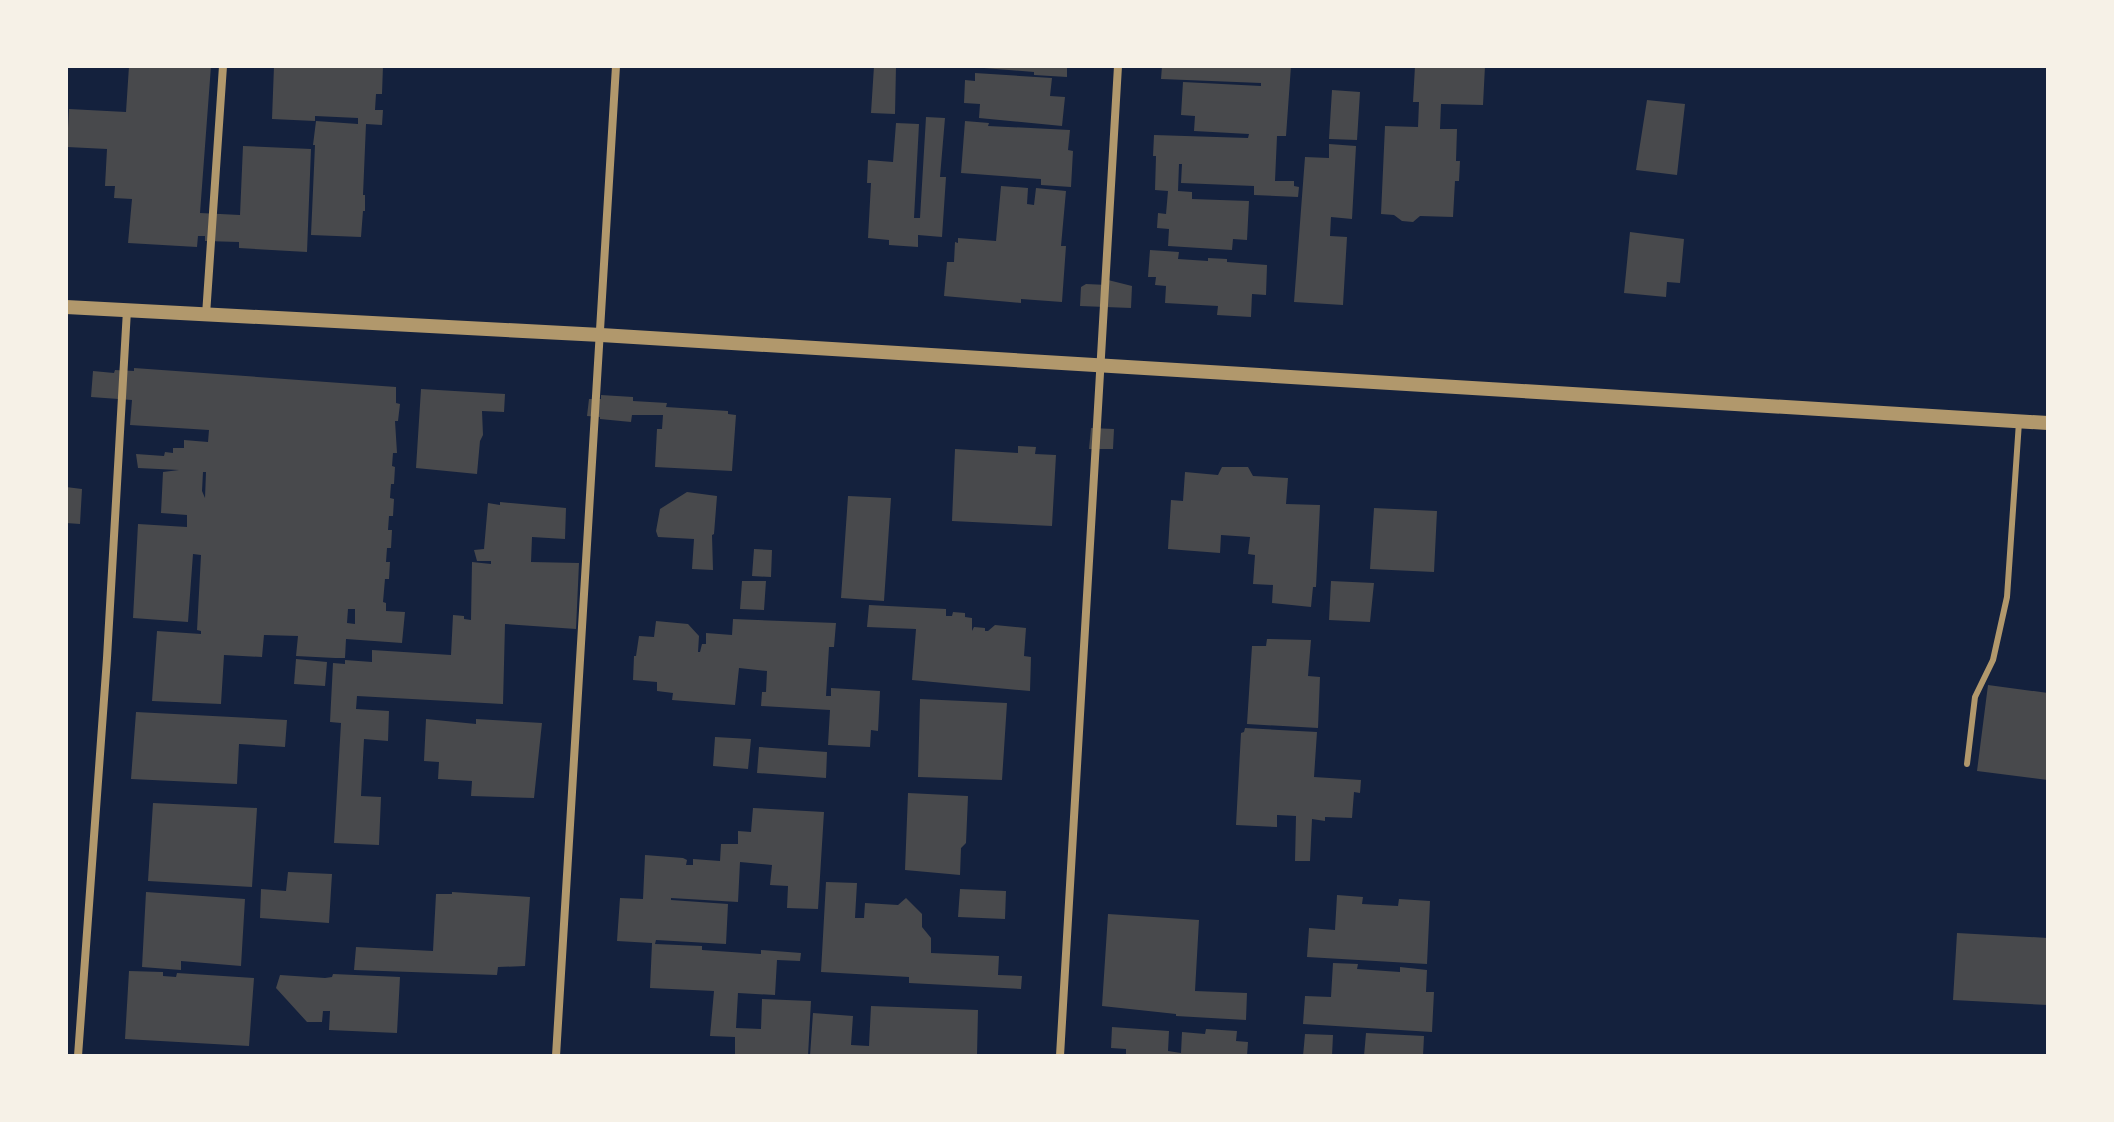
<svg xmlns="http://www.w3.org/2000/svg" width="2114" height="1122" viewBox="0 0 2114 1122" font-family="'Exo 2',sans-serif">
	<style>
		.building { fill: #48494c; fill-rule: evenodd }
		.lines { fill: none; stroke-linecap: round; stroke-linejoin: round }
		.service { stroke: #b1986c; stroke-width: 6 }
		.minor { stroke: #b1986c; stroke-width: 8 }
		.tertiary { stroke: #b1986c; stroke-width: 14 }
	</style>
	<rect width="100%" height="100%" fill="#14213d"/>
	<path class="building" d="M 129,66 L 211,66 L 200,213 L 240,215 L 243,146 L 311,149 L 307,252 L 239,248 L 239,242 L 205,241 L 205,236 L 198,236 L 197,247 L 128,243 L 132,199 L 114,198 L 115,186 L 105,186 L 107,149 L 67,147 L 69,109 L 126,112 Z
		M 274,66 L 383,66 L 382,94 L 376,94 L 375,110 L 383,110 L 382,125 L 366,124 L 363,195 L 365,195 L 365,211 L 363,211 L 361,237 L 311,235 L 315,145 L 313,145 L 316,121 L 358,124 L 358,118 L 315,116 L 315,121 L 272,119 Z
		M 874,66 L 896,66 L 895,114 L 871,113 Z
		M 984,66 L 1067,66 L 1067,77 L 1034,75 L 1034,72 L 984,68 Z
		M 1162,66 L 1291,66 L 1286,136 L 1277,136 L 1275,181 L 1294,181 L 1294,186 L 1299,187 L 1298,197 L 1254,195 L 1254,186 L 1181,183 L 1182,164 L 1179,164 L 1178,191 L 1192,192 L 1192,199 L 1249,201 L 1247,240 L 1233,239 L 1232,250 L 1168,246 L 1169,229 L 1157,228 L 1158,213 L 1166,214 L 1168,191 L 1155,190 L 1156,156 L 1153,156 L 1154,135 L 1248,138 L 1249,134 L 1194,131 L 1195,116 L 1181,115 L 1183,82 L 1261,86 L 1261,83 L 1161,79 Z
		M 1415,66 L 1485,66 L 1483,105 L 1441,104 L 1440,129 L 1457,129 L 1456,161 L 1460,161 L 1459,181 L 1455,181 L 1453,217 L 1420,216 L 1413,222 L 1402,221 L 1394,215 L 1381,214 L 1385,126 L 1418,127 L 1419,102 L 1413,102 Z
		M 975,73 L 1052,78 L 1050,96 L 1065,97 L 1062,126 L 979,118 L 980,104 L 964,103 L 965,80 L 975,81 Z
		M 1332,90 L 1360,92 L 1357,140 L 1329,139 Z
		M 1647,100 L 1685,104 L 1677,175 L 1636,170 Z
		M 926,117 L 945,118 L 940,177 L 946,177 L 942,237 L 918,235 L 918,247 L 889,245 L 889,240 L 868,238 L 871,183 L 867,183 L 868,160 L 893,162 L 896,123 L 919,124 L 914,218 L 920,218 Z
		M 965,121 L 989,123 L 988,126 L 1070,130 L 1068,150 L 1073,151 L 1071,187 L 1041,185 L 1041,179 L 961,173 Z
		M 1329,144 L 1356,146 L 1352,219 L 1331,217 L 1330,236 L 1347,237 L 1343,305 L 1294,302 L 1305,157 L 1329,158 Z
		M 1001,186 L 1028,188 L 1027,204 L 1034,205 L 1036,188 L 1066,191 L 1061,246 L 1066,246 L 1062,302 L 1021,299 L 1021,303 L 944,296 L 947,262 L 954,262 L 955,242 L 958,243 L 958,238 L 996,241 Z
		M 1630,232 L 1684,239 L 1680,283 L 1667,282 L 1666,297 L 1624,293 Z
		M 1150,250 L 1179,252 L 1178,259 L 1208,261 L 1208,258 L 1227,259 L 1227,262 L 1267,265 L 1266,295 L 1252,294 L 1251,317 L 1217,315 L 1218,306 L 1165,303 L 1166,286 L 1155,285 L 1156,277 L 1148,277 Z
		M 1108,280 L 1132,286 L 1131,308 L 1080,306 L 1081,287 L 1086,284 L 1108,285 Z
		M 134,368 L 396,387 L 396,403 L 400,404 L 398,421 L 395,421 L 397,453 L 393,453 L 392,466 L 395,467 L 394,484 L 391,484 L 390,498 L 394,499 L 393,516 L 389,516 L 388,530 L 392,530 L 391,548 L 387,548 L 386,562 L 390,562 L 389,579 L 385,579 L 383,602 L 386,603 L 386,611 L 405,612 L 402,643 L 346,639 L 345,658 L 335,658 L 296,656 L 298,636 L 264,635 L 262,657 L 224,655 L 221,704 L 152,701 L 157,631 L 201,634 L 201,631 L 197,630 L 201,555 L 193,554 L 188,622 L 133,618 L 138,524 L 187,527 L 187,515 L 161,513 L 163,472 L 179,470 L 138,468 L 136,454 L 164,456 L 165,452 L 173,453 L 173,448 L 184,448 L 184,440 L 208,442 L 209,430 L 130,425 L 132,400 L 91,397 L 93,371 L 114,373 L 115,370 L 134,371 ZM 203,472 L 206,472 L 205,498 L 202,491 ZM 348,609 L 355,609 L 355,624 L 347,623 Z
		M 421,389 L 505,394 L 504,412 L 482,411 L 483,435 L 480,441 L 477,474 L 416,468 Z
		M 601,395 L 633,397 L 633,401 L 667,403 L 666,407 L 728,411 L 728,414 L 736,415 L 732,471 L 655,467 L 657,429 L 662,429 L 663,415 L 632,415 L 631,422 L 600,419 L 600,417 L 587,416 L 589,399 L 601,399 Z
		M 1091,428 L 1114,429 L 1113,449 L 1089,449 Z
		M 1018,446 L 1036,447 L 1035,454 L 1056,455 L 1052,526 L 952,521 L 955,449 L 1018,453 Z
		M 1222,467 L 1248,467 L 1253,476 L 1288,478 L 1286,504 L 1320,505 L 1316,587 L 1313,587 L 1311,607 L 1272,603 L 1273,585 L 1253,584 L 1255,555 L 1248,554 L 1250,537 L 1221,535 L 1220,553 L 1168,549 L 1171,500 L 1183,501 L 1185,472 L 1218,475 Z
		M 66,487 L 82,489 L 80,524 L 66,523 Z
		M 687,492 L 717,496 L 714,534 L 712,535 L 713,570 L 692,569 L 694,539 L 658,537 L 656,531 L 660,509 Z
		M 848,496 L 891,498 L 884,601 L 841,598 Z
		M 500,502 L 566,508 L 565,539 L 532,537 L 531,562 L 579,563 L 576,629 L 505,624 L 503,704 L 357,696 L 356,709 L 389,711 L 388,741 L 364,739 L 361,796 L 381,797 L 379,845 L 334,843 L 341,723 L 330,722 L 333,663 L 345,664 L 345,660 L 372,662 L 372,650 L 451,655 L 453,615 L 464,616 L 464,619 L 471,620 L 472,562 L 491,564 L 491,561 L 477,561 L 474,550 L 484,549 L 488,503 L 500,505 Z
		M 1374,508 L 1437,511 L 1434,572 L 1370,569 Z
		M 754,549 L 772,550 L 771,577 L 752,576 Z
		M 742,581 L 766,581 L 764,610 L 740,609 Z
		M 1331,581 L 1374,583 L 1370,622 L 1329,620 Z
		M 869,605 L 946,609 L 946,616 L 952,616 L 953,612 L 965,613 L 965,617 L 972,618 L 972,631 L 974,627 L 985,628 L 985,631 L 988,631 L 995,625 L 1026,628 L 1024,656 L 1031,657 L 1030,691 L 912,680 L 916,629 L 867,627 Z
		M 733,619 L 836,623 L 834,647 L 829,647 L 826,696 L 831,696 L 831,688 L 880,691 L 878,731 L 871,730 L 870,747 L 828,745 L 830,710 L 761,706 L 762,692 L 766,692 L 767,671 L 739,668 L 735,705 L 672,700 L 673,693 L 657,691 L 657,682 L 633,680 L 634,656 L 636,656 L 639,636 L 654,637 L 656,621 L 688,624 L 699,636 L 698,652 L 700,652 L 702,644 L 706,644 L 706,633 L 732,635 Z
		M 1267,639 L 1311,640 L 1308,676 L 1320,677 L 1318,728 L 1247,724 L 1252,646 L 1266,646 Z
		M 296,659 L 327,662 L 325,686 L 294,684 Z
		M 1988,685 L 2048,693 L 2048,780 L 1977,771 Z
		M 920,699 L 1007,703 L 1002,780 L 918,777 Z
		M 136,712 L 287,720 L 285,747 L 239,744 L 237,784 L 131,779 Z
		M 426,719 L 476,724 L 476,719 L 542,723 L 534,798 L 471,796 L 472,781 L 438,779 L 439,762 L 424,761 Z
		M 1245,728 L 1317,732 L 1314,777 L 1361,780 L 1360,793 L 1354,792 L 1352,818 L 1325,817 L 1325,821 L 1312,819 L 1310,861 L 1295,861 L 1296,816 L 1277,815 L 1277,827 L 1236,825 L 1241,733 L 1244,732 Z
		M 715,737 L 751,739 L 748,769 L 713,766 Z
		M 759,747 L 827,752 L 826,778 L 757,773 Z
		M 908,793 L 968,796 L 966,843 L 961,848 L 960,875 L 905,870 Z
		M 153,803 L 257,808 L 252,887 L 148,881 Z
		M 753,808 L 824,812 L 818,909 L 787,908 L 788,886 L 770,885 L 772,865 L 740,862 L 738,902 L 671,898 L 671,900 L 728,904 L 726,944 L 656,940 L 655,944 L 702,946 L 702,950 L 761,954 L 761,950 L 801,953 L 800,961 L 777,960 L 775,995 L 738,993 L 736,1028 L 761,1029 L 762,999 L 811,1001 L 808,1056 L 735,1056 L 735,1037 L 710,1036 L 714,991 L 650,988 L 652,943 L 617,941 L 620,898 L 643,899 L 645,855 L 683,858 L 687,860 L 686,865 L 693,865 L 693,859 L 720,861 L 721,844 L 738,844 L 738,831 L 751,832 Z
		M 288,872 L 332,874 L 329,923 L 260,918 L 261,889 L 286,891 Z
		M 826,882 L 857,883 L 855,918 L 864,918 L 865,903 L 898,905 L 906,898 L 922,914 L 922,927 L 931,938 L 931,953 L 999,956 L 998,975 L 1022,976 L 1021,989 L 909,983 L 909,977 L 821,972 Z
		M 960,889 L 1006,891 L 1005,919 L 958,917 Z
		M 146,892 L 245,899 L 241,966 L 181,961 L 181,970 L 142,967 Z
		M 452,892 L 530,897 L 525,966 L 498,967 L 497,975 L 354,970 L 356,947 L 433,951 L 436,894 L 452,894 Z
		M 1337,895 L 1363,897 L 1362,904 L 1398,906 L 1399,899 L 1430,901 L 1427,964 L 1307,957 L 1309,928 L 1335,930 Z
		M 1108,914 L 1199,920 L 1195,991 L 1247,993 L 1246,1020 L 1176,1016 L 1176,1014 L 1102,1006 Z
		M 1957,933 L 2048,938 L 2048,1005 L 1953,1000 Z
		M 1333,963 L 1358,964 L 1357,969 L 1400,972 L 1400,967 L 1427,970 L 1426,992 L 1434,992 L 1432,1032 L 1303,1024 L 1305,996 L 1331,997 Z
		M 129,971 L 163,972 L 163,976 L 176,977 L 177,973 L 254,978 L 249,1046 L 125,1039 Z
		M 333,974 L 400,977 L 397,1033 L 329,1030 L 330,1011 L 323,1011 L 322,1022 L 307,1022 L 276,988 L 280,975 L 325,978 L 332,977 Z
		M 871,1006 L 978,1010 L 977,1056 L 810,1056 L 813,1013 L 853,1016 L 851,1045 L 869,1046 Z
		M 1112,1027 L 1169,1031 L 1168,1051 L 1181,1053 L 1182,1032 L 1205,1034 L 1206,1029 L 1237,1031 L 1236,1041 L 1248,1042 L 1247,1056 L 1126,1056 L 1126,1049 L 1111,1048 Z
		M 1366,1033 L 1424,1036 L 1423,1056 L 1364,1056 Z
		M 1305,1034 L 1333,1035 L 1332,1056 L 1303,1056 Z"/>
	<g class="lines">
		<path class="service" d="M 1967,764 L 1975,697 L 1993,660 L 2007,597 L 2019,422"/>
		<path class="minor" d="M 206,315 L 223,66
			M 78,1056 L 107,658 L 127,310
			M 556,1056 L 616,66
			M 1060,1056 L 1118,66"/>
		<path class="tertiary" d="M 66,307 L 601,335 L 2048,423"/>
	</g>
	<rect width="2114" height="1122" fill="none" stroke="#f6f1e7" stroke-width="136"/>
</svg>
